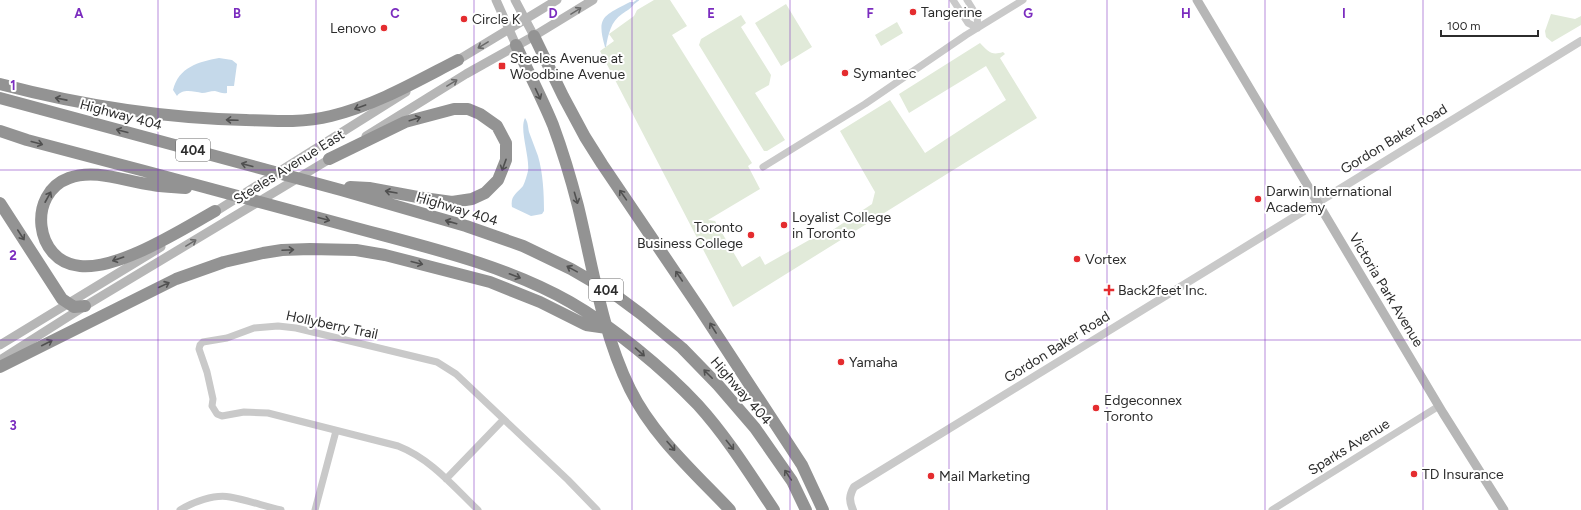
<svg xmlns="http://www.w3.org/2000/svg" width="1581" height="510" viewBox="0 0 1581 510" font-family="Figtree,sans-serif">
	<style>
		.green { fill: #e1ead9 }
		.water { fill: #c5d9ea }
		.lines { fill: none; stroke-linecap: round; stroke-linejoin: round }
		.stream { stroke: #c5d9ea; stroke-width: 2 }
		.minor { stroke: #c9c9c9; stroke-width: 7 }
		.tertiary { stroke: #c9c9c9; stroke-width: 8 }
		.secondary { stroke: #b6b6b6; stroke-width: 9 }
		.motorway { stroke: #939393; stroke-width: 12 }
		.oneway { stroke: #6a6a6a }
		.oneway2 { stroke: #505050 }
		.grid { fill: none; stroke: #7b2cbf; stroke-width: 1; stroke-opacity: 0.55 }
		.poi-dot { fill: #e42c2f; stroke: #fff; stroke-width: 1.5 }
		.labels { text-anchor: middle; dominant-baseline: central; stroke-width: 4; stroke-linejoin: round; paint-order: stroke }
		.shield { fill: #fff; stroke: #6b6b6b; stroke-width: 1 }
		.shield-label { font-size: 13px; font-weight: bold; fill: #2c2c2c }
		.poi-label { font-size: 14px; fill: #2c2c2c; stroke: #fff; text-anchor: start }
		.street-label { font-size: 14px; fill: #2c2c2c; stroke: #fff }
		.grid-label { font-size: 13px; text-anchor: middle; font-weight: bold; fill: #7b2cbf; stroke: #fff; stroke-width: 4; stroke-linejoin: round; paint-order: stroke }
	</style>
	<rect width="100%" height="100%" fill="#fff"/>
	<path class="green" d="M 654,0 L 670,0 L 687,26 L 672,35 L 752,163 L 748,166 L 760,189 L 708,220 L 715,221 L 742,267 L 760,256 L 765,265 L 811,239 L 819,239 L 872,204 L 875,192 L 840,131 L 890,100 L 925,153 L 1006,100 L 986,66 L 909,113 L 899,94 L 980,43 C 988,51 991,56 1003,52 L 1005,54 L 1000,58 L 1037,118 L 733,307 L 600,51 L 614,41 L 609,34 L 634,16 L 637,10 Z
		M 786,4 L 812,47 L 781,66 L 755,23 Z
		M 1551,14 L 1575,19 L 1581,16 L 1581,25 L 1552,42 L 1546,37 L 1545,31 Z
		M 741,15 L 746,23 L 741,27 L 771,75 L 769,85 L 755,93 L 785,140 L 767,151 L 764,151 L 699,45 L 701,39 Z
		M 897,22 L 903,33 L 881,46 L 875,35 Z"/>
	<path class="water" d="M 630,2 L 633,2 L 634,4 C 631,9 627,10 622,14 C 611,21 608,35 606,47 L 605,47 C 596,16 604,16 630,2 Z
		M 219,58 L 232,60 L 237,64 L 234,86 L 227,86 L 227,93 C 222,94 220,92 215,91 C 210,91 206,93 202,93 C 194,92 183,88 177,96 L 173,90 C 179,67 198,62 219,58 Z
		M 525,118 C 528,122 528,127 529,132 C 532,140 535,148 538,156 C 543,173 544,193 544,211 L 542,214 L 531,216 L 512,207 C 510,196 517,193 523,186 C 525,182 527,175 528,171 C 530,157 519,129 525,118 Z"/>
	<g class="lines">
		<path class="stream" d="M 634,3 L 638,0"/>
		<path class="minor" d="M 953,0 L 968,23 L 978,28 L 977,16 L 967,0
			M 763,167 L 865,104 L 966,35 L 1023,0
			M 446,479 L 503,420
			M 180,510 C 193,502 214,494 230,497 C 247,500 264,506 281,510
			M 315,510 L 336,431
			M 478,510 C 453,486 431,459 398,446 L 268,413 L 244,412 L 222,416 L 217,414 L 212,406 L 213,399 L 207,372 L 199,349 L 200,345 L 203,342 L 227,338 L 254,328 L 278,326 L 296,328 L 437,362 L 456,374 L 568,480 L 597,510
			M 1272,510 L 1439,406"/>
		<path class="tertiary" d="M 853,510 C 849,501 849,496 854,487 L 1581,41"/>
		<path class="secondary" d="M 496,0 L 516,45
			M 515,0 L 534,36
			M 1197,0 L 1443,413 L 1504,510
			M 453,63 L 557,0
			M 366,136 L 466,74 L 534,36 L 593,0
			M 210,215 L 406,92
			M 0,345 L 161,247
			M 0,360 L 85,306 L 333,157"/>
		<path class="motorway" d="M 534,36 L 563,96 L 585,137 L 602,164 L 700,309 L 802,465 L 823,510
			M 516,45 C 528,72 542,98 553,125 C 563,152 571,179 578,206 C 593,268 602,332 630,389 C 653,436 695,473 730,510
			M 0,84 C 80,105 163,118 246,120 C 274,121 303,123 331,116 C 376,105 417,81 458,60
			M 0,98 L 341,190 L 466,226 L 523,246 L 571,269 L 614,294 L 641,314 L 682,348 L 718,385 L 755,428 L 792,481 L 806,510
			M 0,131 L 27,140 C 133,168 240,196 345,225 C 421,246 501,263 570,302 C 612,326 664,369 698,405 C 727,437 750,474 774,510
			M 329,159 L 405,122 L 454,109 L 468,109 L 480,114 L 497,126 L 506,143 L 506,160 L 498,180 L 485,193 L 472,199 L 452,202 L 423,198 L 369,188 L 350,187
			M 186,188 C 175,187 164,187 153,185 C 126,182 96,168 69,178 C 27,193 34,262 80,266 C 119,270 181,230 215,211
			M 0,203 L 62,299 L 74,307 L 85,306
			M 0,367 L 176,279 L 224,262 L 263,253 L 282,250 L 310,249 L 356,250 L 385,255 L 490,282 L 540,302 L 586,325 L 607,328"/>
	</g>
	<defs><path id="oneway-shaft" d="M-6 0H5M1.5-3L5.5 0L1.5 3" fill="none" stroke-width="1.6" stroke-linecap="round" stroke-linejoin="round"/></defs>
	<g class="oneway">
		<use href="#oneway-shaft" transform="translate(576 11) rotate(-32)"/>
		<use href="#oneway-shaft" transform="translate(483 45) rotate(149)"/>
		<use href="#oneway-shaft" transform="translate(452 83) rotate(-31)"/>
		<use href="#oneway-shaft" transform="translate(191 243) rotate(-31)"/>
	</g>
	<g class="oneway2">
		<use href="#oneway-shaft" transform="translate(538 94) rotate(65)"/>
		<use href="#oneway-shaft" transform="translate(61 99) rotate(-169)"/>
		<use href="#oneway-shaft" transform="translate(360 107) rotate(160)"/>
		<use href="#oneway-shaft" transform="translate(415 119) rotate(-17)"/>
		<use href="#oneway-shaft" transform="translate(232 120) rotate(-178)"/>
		<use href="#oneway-shaft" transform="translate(122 131) rotate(-165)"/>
		<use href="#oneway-shaft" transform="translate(37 143) rotate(15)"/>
		<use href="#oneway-shaft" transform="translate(247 165) rotate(-165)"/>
		<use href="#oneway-shaft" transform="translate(504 165) rotate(110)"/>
		<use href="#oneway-shaft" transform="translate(391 192) rotate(-170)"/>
		<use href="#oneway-shaft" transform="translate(623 195) rotate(-125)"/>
		<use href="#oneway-shaft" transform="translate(48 197) rotate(-61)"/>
		<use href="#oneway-shaft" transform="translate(576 198) rotate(74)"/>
		<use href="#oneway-shaft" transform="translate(324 219) rotate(15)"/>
		<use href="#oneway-shaft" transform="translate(451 222) rotate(-164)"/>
		<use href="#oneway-shaft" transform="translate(21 235) rotate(57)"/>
		<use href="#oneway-shaft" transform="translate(288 250) rotate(-3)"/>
		<use href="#oneway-shaft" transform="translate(118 259) rotate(161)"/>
		<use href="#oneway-shaft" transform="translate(417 263) rotate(14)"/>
		<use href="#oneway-shaft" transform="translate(572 269) rotate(-151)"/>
		<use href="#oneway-shaft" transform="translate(515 276) rotate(21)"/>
		<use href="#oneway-shaft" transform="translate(679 276) rotate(-124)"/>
		<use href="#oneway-shaft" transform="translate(164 285) rotate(-25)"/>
		<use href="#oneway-shaft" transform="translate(713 328) rotate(-122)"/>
		<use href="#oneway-shaft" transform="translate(47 343) rotate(-27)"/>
		<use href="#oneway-shaft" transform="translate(640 352) rotate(41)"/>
		<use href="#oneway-shaft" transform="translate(708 374) rotate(-135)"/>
		<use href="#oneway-shaft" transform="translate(730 445) rotate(51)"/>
		<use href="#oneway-shaft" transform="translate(671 446) rotate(49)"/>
		<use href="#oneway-shaft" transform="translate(788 475) rotate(-124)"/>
	</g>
	<path class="grid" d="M 158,0 L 158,510M 316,0 L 316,510M 474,0 L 474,510M 632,0 L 632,510M 790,0 L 790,510M 949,0 L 949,510M 1107,0 L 1107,510M 1265,0 L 1265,510M 1423,0 L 1423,510M 0,170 L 1581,170M 0,340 L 1581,340"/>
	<g class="poi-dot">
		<circle cx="913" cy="12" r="4"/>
		<circle cx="464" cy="19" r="4"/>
		<circle cx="384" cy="28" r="4"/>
		<rect x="498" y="62" width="8" height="8" rx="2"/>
		<circle cx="845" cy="73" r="4"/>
		<circle cx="1258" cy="199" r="4"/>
		<circle cx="784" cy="225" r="4"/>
		<circle cx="751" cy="235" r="4"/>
		<circle cx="1077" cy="259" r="4"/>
		<path d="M1107 284h4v4h4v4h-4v4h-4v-4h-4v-4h4z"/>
		<circle cx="841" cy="362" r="4"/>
		<circle cx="1096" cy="408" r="4"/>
		<circle cx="1414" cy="474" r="4"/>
		<circle cx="931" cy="476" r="4"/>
	</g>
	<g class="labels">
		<g class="shield">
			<rect x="176" y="139" width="34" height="22" rx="3"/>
			<rect x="589" y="279" width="34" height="22" rx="3"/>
		</g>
		<g class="shield-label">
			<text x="193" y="150">404</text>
			<text x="606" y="290">404</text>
		</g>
		<g class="poi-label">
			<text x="921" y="12">Tangerine</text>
			<text x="472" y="19">Circle K</text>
			<text x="376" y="28" text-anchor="end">Lenovo</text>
			<text x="510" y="58">Steeles Avenue at<tspan x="510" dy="16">Woodbine Avenue</tspan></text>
			<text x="853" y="73">Symantec</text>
			<text x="1266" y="191">Darwin International<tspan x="1266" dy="16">Academy</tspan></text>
			<text x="792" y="217">Loyalist College<tspan x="792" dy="16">in Toronto</tspan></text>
			<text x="743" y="227" text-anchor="end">Toronto<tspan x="743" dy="16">Business College</tspan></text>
			<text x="1085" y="259">Vortex</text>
			<text x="1118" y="290">Back2feet Inc.</text>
			<text x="849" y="362">Yamaha</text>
			<text x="1104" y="400">Edgeconnex<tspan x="1104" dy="16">Toronto</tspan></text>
			<text x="1422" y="474">TD Insurance</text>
			<text x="939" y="476">Mail Marketing</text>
		</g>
		<g class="street-label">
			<text transform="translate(121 115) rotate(15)">Highway 404</text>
			<text transform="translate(1394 139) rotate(-31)">Gordon Baker Road</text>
			<text transform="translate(289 167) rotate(-32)">Steeles Avenue East</text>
			<text transform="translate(457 209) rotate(17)">Highway 404</text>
			<text transform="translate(1386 290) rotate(59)">Victoria Park Avenue</text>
			<text transform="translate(332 325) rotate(12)">Hollyberry Trail</text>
			<text transform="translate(1057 347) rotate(-32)">Gordon Baker Road</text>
			<text transform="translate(741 391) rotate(49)">Highway 404</text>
			<text transform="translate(1349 447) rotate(-32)">Sparks Avenue</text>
		</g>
	</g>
	<g class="grid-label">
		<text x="79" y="18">A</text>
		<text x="237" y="18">B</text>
		<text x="395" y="18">C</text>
		<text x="553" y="18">D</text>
		<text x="711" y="18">E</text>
		<text x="870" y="18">F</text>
		<text x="1028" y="18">G</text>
		<text x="1186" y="18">H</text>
		<text x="1344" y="18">I</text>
		<text x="13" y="90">1</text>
		<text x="13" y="260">2</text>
		<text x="13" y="430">3</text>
	</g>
	<path d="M1441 30v6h97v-6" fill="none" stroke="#2c2c2c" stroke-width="2"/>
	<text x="1447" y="30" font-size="12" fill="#2c2c2c" stroke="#ffffff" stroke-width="3" paint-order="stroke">100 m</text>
</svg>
